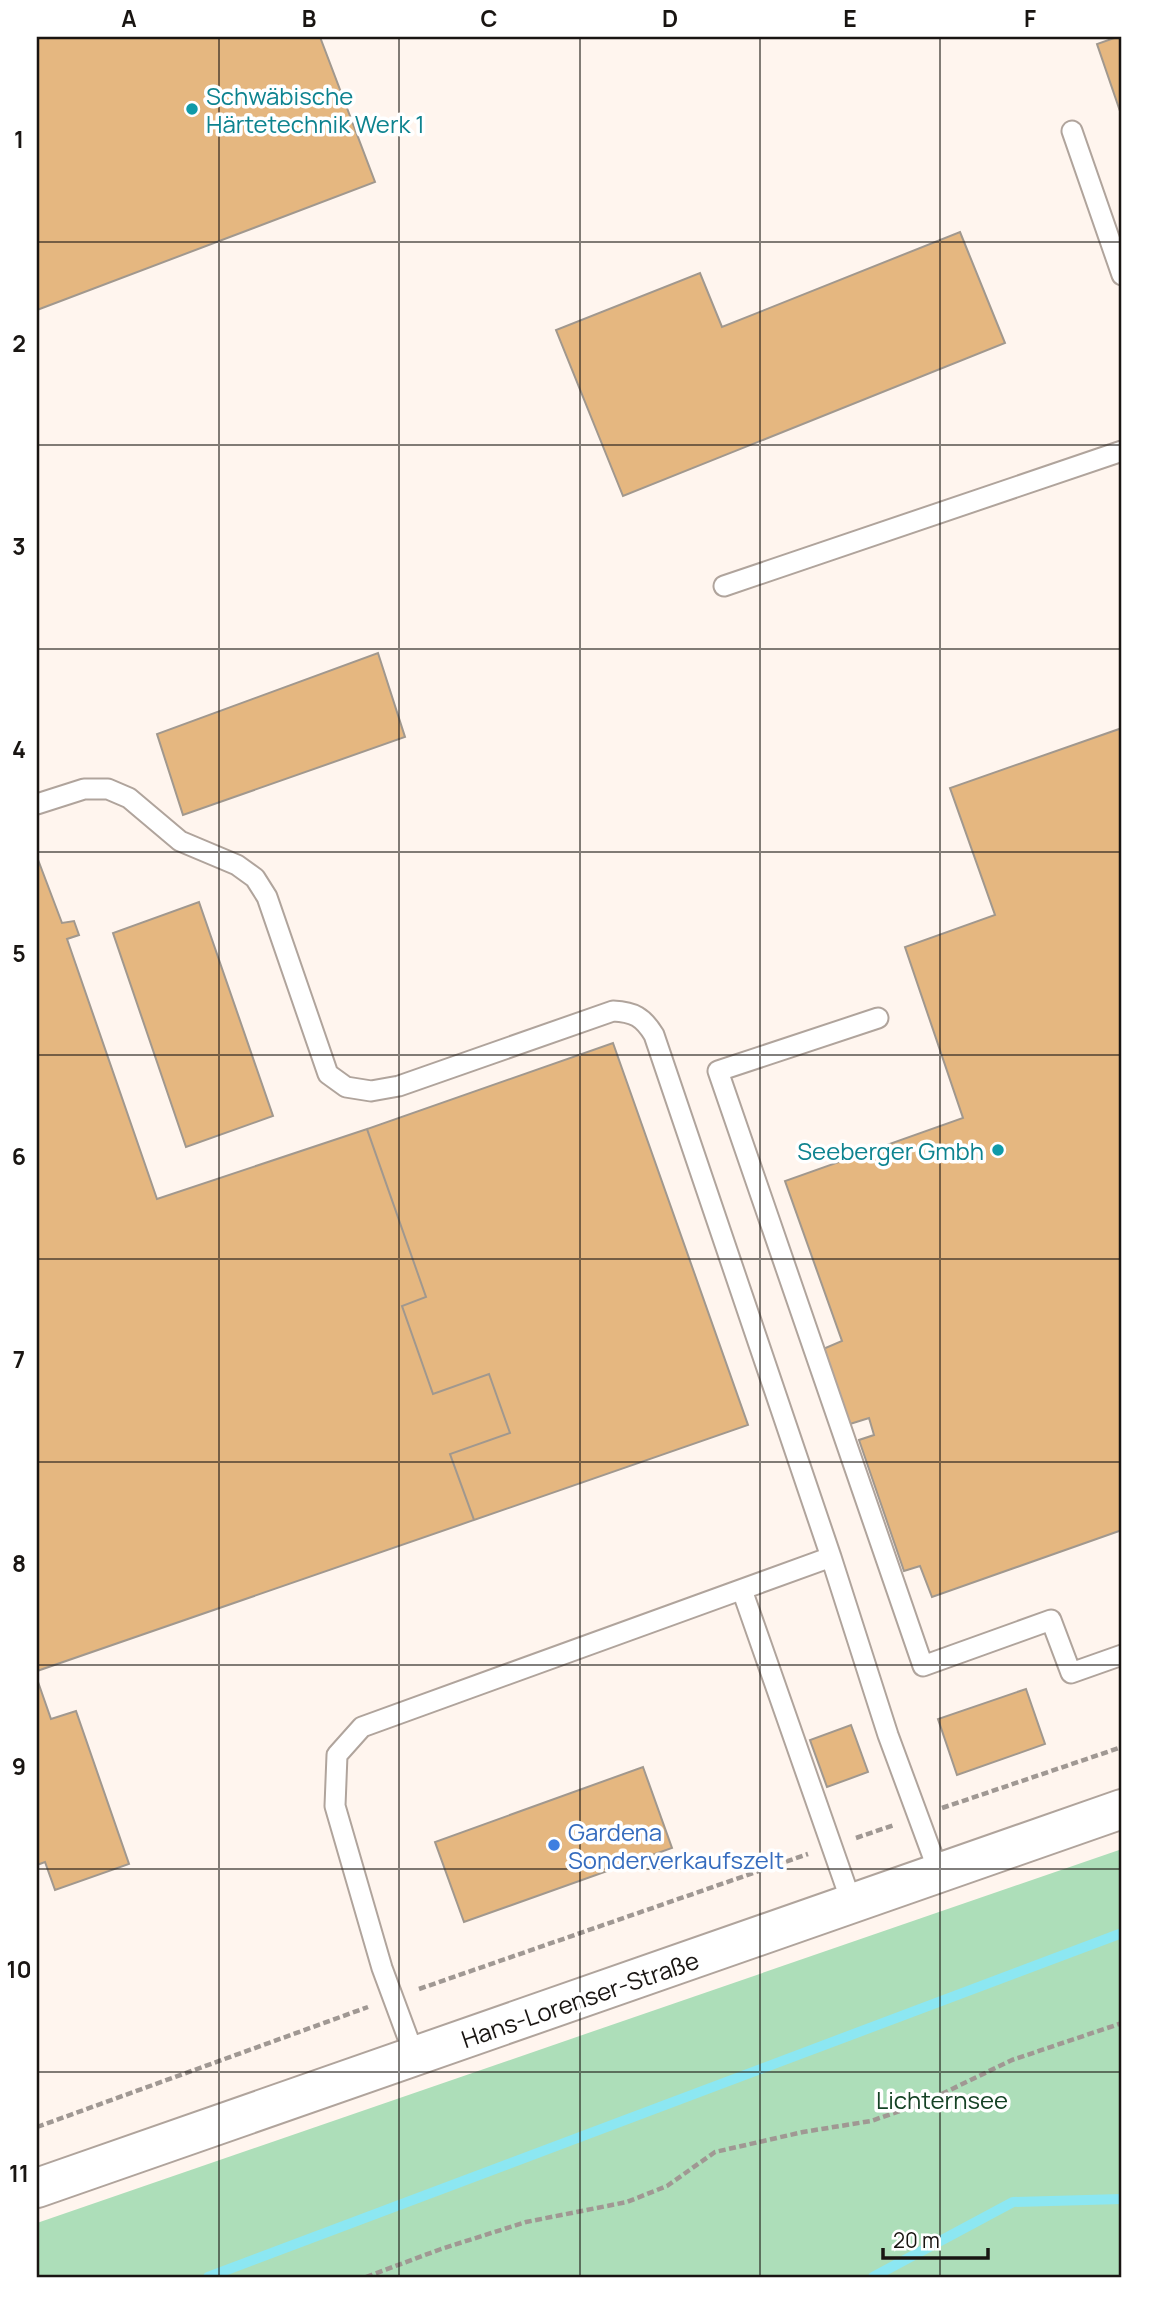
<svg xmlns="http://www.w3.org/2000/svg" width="1159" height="2314" viewBox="0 0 1159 2314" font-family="Manrope,sans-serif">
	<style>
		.green { fill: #addeb9 }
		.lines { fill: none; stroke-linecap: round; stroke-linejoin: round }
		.stream { stroke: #8ce7f2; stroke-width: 10 }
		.building { fill: #e5b780; stroke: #a1988e; stroke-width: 2 }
		.service-casing { stroke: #b0a49c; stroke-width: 23 }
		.tertiary-casing { stroke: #b0a49c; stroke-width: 42 }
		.path { stroke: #a09893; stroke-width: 4.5; stroke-dasharray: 7 3.5; stroke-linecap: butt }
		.service { stroke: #fff; stroke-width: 19 }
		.tertiary { stroke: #fff; stroke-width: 38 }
		.grid { fill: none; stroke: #191512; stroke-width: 2; stroke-opacity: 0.55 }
		.culture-dot { fill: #0f9aa8; stroke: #fff; stroke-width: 2.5 }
		.shop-dot { fill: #3f7fe0; stroke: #fff; stroke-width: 2.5 }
		.labels { text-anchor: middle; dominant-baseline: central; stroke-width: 7; stroke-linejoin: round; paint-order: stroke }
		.culture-label { font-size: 24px; fill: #0d838f; stroke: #fff; text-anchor: start }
		.shop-label { font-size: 24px; fill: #366cbe; stroke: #fff; text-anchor: start }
		.street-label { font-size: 24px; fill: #191512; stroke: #fff }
		.park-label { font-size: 24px; fill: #154225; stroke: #fff }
		.neatline { fill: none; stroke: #191512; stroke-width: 2.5 }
		.grid-label { font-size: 23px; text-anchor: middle; font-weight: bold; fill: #191512 }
	</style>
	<rect width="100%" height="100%" fill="#fff5ee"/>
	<path class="green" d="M 1122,1849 L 1122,2277 L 37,2277 L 37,2223 Z"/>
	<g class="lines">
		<path class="stream" d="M 208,2277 L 1122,1933
			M 873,2277 L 1013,2202 L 1122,2199"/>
	</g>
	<path class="building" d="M 37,37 L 320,37 L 375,182 L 37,310 Z
		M 1117,37 L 1122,37 L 1122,117 L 1097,44 Z
		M 960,232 L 1005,343 L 623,496 L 556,330 L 700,273 L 722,327 Z
		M 378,653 L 405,737 L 183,815 L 157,734 Z
		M 1122,728 L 1122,1530 L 932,1597 L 920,1566 L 904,1571 L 859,1440 L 874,1435 L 869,1418 L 850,1424 L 823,1349 L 842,1341 L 785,1181 L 963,1118 L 905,947 L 995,915 L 950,788 Z
		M 37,857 L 62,923 L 74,921 L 79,935 L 67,939 L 157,1199 L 367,1129 L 426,1297 L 402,1306 L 433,1394 L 489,1374 L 510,1433 L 450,1454 L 474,1520 L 37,1671 Z
		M 199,902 L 273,1116 L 186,1147 L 113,933 Z
		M 613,1043 L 748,1425 L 474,1520 L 450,1454 L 510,1433 L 489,1374 L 433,1394 L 402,1306 L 426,1297 L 367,1129 Z
		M 37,1679 L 51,1719 L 76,1711 L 129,1864 L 55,1890 L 45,1862 L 37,1865 Z
		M 1026,1689 L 1045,1744 L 957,1775 L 938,1719 Z
		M 851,1725 L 868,1772 L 827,1787 L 810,1740 Z
		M 643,1767 L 672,1848 L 464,1922 L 435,1842 Z"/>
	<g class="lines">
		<g class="service-casing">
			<path id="service" d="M 1072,131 L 1122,275
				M 724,586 L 1122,451
				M 37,804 L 84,789 L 108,789 L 129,798 L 180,841 L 237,865 L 255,878 L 267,897 L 328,1074 L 346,1087 L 371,1091 L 399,1086 L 613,1011 C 634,1012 643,1017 654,1035 L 831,1557 L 362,1727 L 337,1755 L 335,1806 L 382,1968 L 415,2057
				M 878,1018 L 718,1071 L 923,1666 L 1051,1620 L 1071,1673 L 1122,1655
				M 831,1557 L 888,1735 L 939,1873
				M 742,1590 L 852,1904"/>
		</g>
		<g class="tertiary-casing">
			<path id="tertiary" d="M 37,2188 L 1122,1809"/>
		</g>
		<path class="path" d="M 942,1808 L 1122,1747
			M 856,1838 L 894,1825
			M 419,1989 L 808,1854
			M 37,2127 L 368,2007
			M 366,2277 L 441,2249 L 526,2222 L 627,2202 L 667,2186 L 715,2152 L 803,2132 L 871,2121 L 923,2103 L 1012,2060 L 1122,2023"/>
		<use href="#service" class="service"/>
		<use href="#tertiary" class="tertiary"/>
	</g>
	<path class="grid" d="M 219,37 L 219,2277M 399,37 L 399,2277M 580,37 L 580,2277M 760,37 L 760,2277M 940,37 L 940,2277M 37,242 L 1122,242M 37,445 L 1122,445M 37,649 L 1122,649M 37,852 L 1122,852M 37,1055 L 1122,1055M 37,1259 L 1122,1259M 37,1462 L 1122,1462M 37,1665 L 1122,1665M 37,1869 L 1122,1869M 37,2072 L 1122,2072"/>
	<g class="culture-dot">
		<circle cx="192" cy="109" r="7"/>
		<circle cx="998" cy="1150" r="7"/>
	</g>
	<circle class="shop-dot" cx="554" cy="1845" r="7"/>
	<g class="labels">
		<g class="culture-label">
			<text x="206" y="95">Schwäbische<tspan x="206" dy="28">Härtetechnik Werk 1</tspan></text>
			<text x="984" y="1150" text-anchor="end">Seeberger Gmbh</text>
		</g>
		<g class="shop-label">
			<text x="568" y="1831">Gardena<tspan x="568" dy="28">Sonderverkaufszelt</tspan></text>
		</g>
		<g class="street-label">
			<text transform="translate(580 1999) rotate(-19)">Hans-Lorenser-Straße</text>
		</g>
		<g class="park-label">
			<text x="942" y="2099">Lichternsee</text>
		</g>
	</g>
	<rect width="1159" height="2314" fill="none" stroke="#ffffff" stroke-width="77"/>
	<path d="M883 2248v10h105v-10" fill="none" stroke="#191512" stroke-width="3.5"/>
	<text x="893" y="2248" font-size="21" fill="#191512" stroke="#ffffff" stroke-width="5" paint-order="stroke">20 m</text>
	<rect x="38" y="38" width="1082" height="2238" class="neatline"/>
	<g class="grid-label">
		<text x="129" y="27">A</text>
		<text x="309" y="27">B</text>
		<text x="489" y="27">C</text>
		<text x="670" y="27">D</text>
		<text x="850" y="27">E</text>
		<text x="1030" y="27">F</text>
		<text x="19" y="148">1</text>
		<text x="19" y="352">2</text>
		<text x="19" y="555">3</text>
		<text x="19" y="758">4</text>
		<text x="19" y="962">5</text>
		<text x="19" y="1165">6</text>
		<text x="19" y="1368">7</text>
		<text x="19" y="1572">8</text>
		<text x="19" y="1775">9</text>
		<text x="19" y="1978">10</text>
		<text x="19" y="2182">11</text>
	</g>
</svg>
